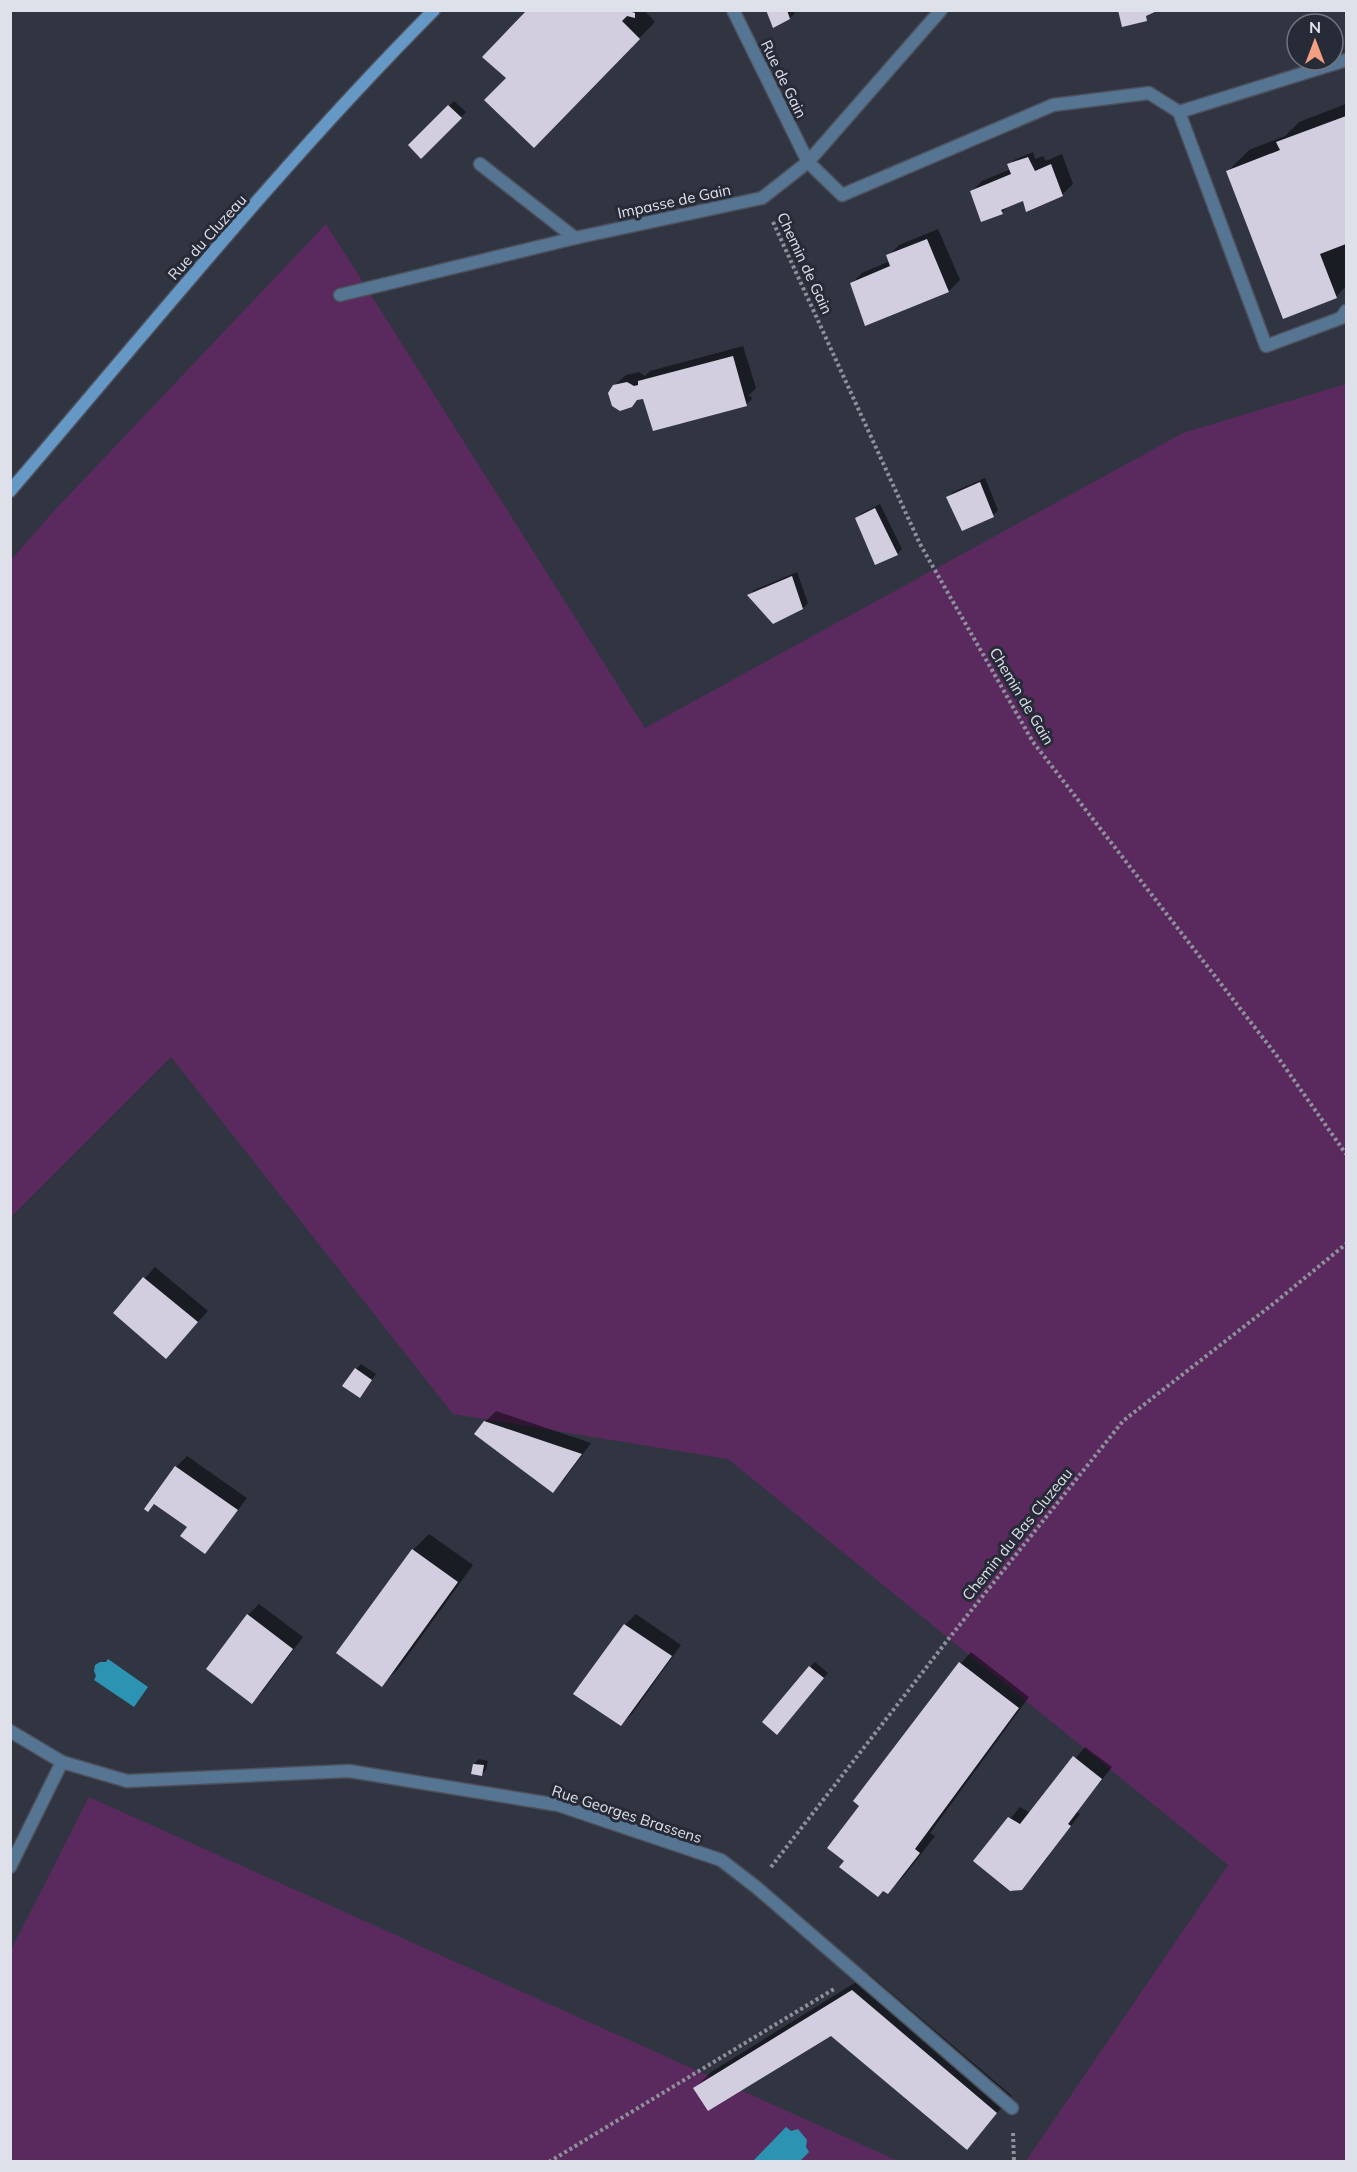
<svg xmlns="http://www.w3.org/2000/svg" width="1357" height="2172" viewBox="0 0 1357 2172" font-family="Mulish,sans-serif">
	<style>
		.green { fill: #5a2a5e }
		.water { fill: #2c94b2 }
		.shadow { fill: #0007 }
		.building { fill: #d3cedf }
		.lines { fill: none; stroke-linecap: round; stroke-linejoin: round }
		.service-casing { stroke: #4d515d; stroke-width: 15 }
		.minor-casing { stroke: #4d515d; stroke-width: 15 }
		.secondary-casing { stroke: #4d515d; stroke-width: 15 }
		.path { stroke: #8e919c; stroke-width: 4; stroke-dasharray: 3 3; stroke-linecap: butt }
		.service { stroke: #567592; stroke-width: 12 }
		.minor { stroke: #567592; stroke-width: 12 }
		.secondary { stroke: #6698c5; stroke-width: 12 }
		.labels { text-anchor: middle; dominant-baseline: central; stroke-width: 6; stroke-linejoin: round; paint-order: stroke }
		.street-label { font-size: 15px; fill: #dfe1ea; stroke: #272b38 }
	</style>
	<rect width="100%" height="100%" fill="#313542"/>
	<path class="green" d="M 326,224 L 645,728 L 1183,433 L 1346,384 L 1346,2161 L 1026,2161 L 1228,1865 L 728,1459 L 453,1414 L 171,1057 L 11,1217 L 11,560 L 53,512 Z
		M 89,1797 L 898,2161 L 11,2161 L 10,1952 Z"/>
	<path class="water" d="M 108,1659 L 148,1687 L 134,1707 L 94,1680 L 96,1676 L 94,1671 L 95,1665 L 100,1662 L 106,1662 Z
		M 786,2127 L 791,2131 L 798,2129 L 807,2140 L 806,2147 L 809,2152 L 800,2161 L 753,2161 Z"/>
	<path class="shadow" d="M 529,10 L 644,10 L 655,22 L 550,130 L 508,78 Z
		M 767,10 L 794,10 L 795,13 L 790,18 L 774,26 Z
		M 454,101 L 466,112 L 421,157 L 410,145 Z
		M 1346,104 L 1346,242 L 1345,243 L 1346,248 L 1346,286 L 1336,297 L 1228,171 L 1249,150 L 1285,136 L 1299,122 Z
		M 1033,152 L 1035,159 L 1043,156 L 1046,161 L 1062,154 L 1073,184 L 1062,195 L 1023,199 L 1011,204 L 1002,212 L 982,220 L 971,192 L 982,181 L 1011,169 L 1009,165 L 1014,160 Z
		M 938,229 L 960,280 L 949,291 L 866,324 L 851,284 L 862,273 L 890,261 L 888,256 L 899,245 Z
		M 743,346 L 756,388 L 747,397 L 751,396 L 752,399 L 747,404 L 720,412 L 644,397 L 639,398 L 632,406 L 614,386 L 626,375 L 639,372 L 645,376 L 650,371 Z
		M 985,478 L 998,510 L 993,515 L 948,497 L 953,492 Z
		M 880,504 L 902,549 L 897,554 L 857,518 L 862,513 Z
		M 797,572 L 808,603 L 803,608 L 750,595 L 754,590 Z
		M 155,1267 L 208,1311 L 166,1357 L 115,1312 Z
		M 361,1364 L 376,1374 L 364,1391 L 356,1369 Z
		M 496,1411 L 591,1443 L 564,1480 L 553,1491 L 485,1422 Z
		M 187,1456 L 247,1498 L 215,1541 L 204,1552 L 189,1527 L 155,1503 L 148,1510 L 146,1508 L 176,1467 Z
		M 429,1534 L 473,1565 L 398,1669 L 381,1685 L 413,1550 Z
		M 259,1604 L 303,1637 L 263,1691 L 252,1702 L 208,1668 L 248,1615 Z
		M 636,1614 L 681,1645 L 632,1714 L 621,1724 L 625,1625 Z
		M 971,1652 L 1029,1697 L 930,1833 L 935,1836 L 904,1876 L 888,1892 L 846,1861 L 861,1806 L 936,1692 Z
		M 815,1662 L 828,1673 L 782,1728 L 810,1667 Z
		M 1085,1747 L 1112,1767 L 1077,1812 L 1080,1814 L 1033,1877 L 1021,1888 L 975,1861 L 1020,1807 L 1030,1813 Z
		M 479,1759 L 488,1761 L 486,1770 L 481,1775 L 474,1764 Z
		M 869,1974 L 1012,2096 L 966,2148 L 831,2034 L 695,2088 L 711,2072 Z"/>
	<path class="building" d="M 527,10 L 626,10 L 635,13 L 635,18 L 627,16 L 622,21 L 640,39 L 534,148 L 484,100 L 506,78 L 482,57 Z
		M 766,10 L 787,10 L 790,19 L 773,28 Z
		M 1118,10 L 1159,10 L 1146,16 L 1147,21 L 1122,27 Z
		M 448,105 L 462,118 L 421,159 L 408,145 Z
		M 1346,116 L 1346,244 L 1320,254 L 1337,298 L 1283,319 L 1226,171 L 1280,150 L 1276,142 Z
		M 1028,157 L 1035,171 L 1051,164 L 1063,196 L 1026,212 L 1023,201 L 1001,210 L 1003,214 L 981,222 L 970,191 L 1011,174 L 1007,164 Z
		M 927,239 L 949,292 L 865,326 L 850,283 L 890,266 L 886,255 Z
		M 733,356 L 747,406 L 653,431 L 643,399 L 637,400 L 632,407 L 620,411 L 612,406 L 608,393 L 613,385 L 627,382 L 634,386 L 638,385 L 638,381 Z
		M 980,482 L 994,517 L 962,531 L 946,497 Z
		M 875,508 L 898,555 L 875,565 L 855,518 Z
		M 792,576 L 803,609 L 773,624 L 747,595 Z
		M 143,1277 L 198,1322 L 166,1359 L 113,1313 Z
		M 355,1368 L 372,1380 L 360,1398 L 342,1386 Z
		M 484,1421 L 582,1454 L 553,1493 L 474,1434 Z
		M 175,1466 L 238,1510 L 205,1554 L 180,1536 L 187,1527 L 154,1504 L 148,1512 L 144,1509 Z
		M 412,1549 L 458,1582 L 382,1687 L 336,1653 Z
		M 247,1614 L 293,1649 L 252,1704 L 206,1669 Z
		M 624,1624 L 672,1656 L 621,1726 L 573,1694 Z
		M 959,1662 L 1019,1708 L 915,1849 L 920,1853 L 888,1894 L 883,1891 L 878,1897 L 839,1867 L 844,1861 L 827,1848 L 859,1806 L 853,1801 Z
		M 809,1666 L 824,1678 L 777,1735 L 762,1722 Z
		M 1073,1756 L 1102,1779 L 1068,1824 L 1071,1826 L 1022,1890 L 1010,1891 L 973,1861 L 1008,1817 L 1020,1824 Z
		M 473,1764 L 484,1765 L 482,1776 L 471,1774 Z
		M 852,1990 L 997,2113 L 967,2150 L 831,2036 L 708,2111 L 693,2088 Z"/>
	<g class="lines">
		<g class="service-casing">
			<path id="service" d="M 1179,112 L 1266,346 L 1341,318 L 1346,311
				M 808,162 L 842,195 L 1053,105 L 1149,93 L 1179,112 L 1346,60
				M 480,164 L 575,238
				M 10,1867 L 62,1762"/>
		</g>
		<g class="minor-casing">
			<path id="minor" d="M 733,10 L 808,162
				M 340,295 L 575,238 L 762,198 L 808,162 L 941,10
				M 10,1731 L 62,1762 L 127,1781 L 349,1771 L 558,1805 L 721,1860 L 756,1887 L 1012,2108"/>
		</g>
		<g class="secondary-casing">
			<path id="secondary" d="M 10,491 C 149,329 283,162 434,10"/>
		</g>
		<path class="path" d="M 773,222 L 920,544 L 1033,742 L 1277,1056 L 1346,1154
			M 771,1867 L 950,1637 L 1123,1421 L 1278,1300 L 1346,1244
			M 1013,2133 L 1014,2162
			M 549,2162 L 834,1989"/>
		<use href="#service" class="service"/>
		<use href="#minor" class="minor"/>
		<use href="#secondary" class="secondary"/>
	</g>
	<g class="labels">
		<g class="street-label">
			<text transform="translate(784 79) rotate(64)">Rue de Gain</text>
			<text transform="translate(674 201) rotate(-12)">Impasse de Gain</text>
			<text transform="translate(207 237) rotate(-48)">Rue du Cluzeau</text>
			<text transform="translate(805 263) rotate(65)">Chemin de Gain</text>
			<text transform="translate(1022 696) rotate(59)">Chemin de Gain</text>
			<text transform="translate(1017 1534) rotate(-51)">Chemin du Bas Cluzeau</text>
			<text transform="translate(627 1814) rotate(18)">Rue Georges Brassens</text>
		</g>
	</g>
	<rect width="1357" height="2172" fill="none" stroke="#dfe1ea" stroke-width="24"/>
	<g transform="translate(1315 42)"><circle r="28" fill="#272b38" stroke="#71747f" stroke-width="1.5"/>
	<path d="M0-4.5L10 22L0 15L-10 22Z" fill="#f2a081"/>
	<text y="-9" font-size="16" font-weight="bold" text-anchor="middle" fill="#dfe1ea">N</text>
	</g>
</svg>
